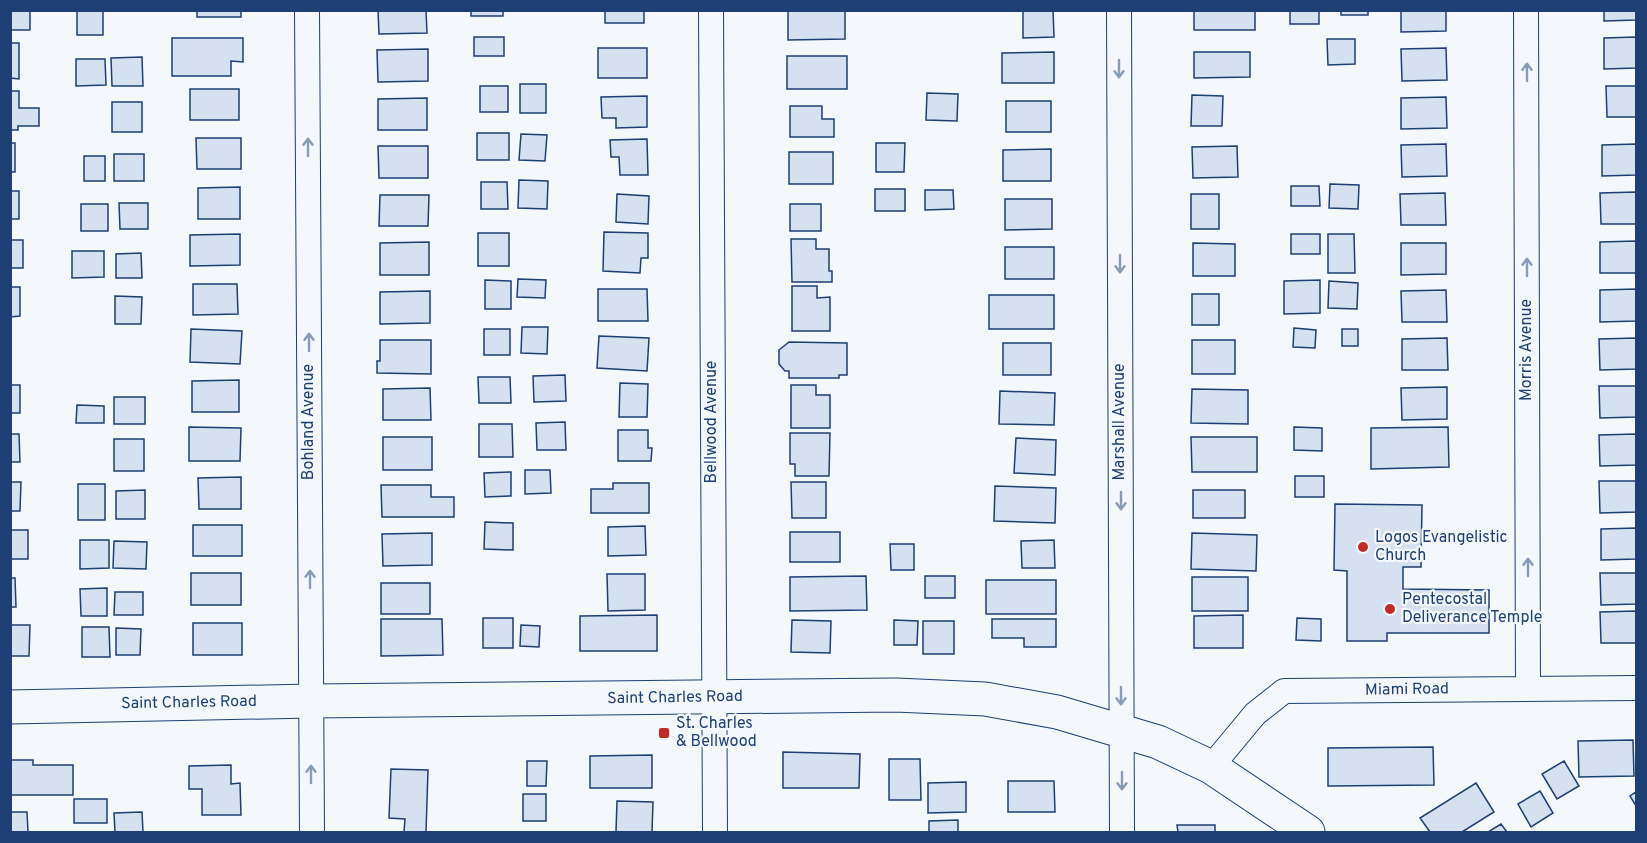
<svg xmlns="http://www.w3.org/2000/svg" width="1647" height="843" viewBox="0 0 1647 843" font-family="Overpass,sans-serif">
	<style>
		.building { fill: #d5e0f0; stroke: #1d3f73; stroke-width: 1.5 }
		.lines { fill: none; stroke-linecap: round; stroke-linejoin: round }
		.minor-casing { stroke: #1d3f73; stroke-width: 26 }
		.secondary-casing { stroke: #1d3f73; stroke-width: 35 }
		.minor { stroke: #f4f7fb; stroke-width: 24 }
		.secondary { stroke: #f4f7fb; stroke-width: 33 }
		.oneway { stroke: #889bb7 }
		.poi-dot { fill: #c62828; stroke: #f4f7fb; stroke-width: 2 }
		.labels { text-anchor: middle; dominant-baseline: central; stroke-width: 4.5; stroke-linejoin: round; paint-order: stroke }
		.street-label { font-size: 16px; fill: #1d3f73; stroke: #f4f7fb }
		.poi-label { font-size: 16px; fill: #1d3f73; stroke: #f4f7fb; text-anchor: start }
	</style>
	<rect width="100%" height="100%" fill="#f4f7fb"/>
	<path class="building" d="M 10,10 L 30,10 L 30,30 L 10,30 Z
		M 77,10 L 103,10 L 103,35 L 77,35 Z
		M 197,10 L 241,10 L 241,17 L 197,17 Z
		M 378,10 L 426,10 L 427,33 L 379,34 Z
		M 471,10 L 503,10 L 503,16 L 471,16 Z
		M 605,10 L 644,10 L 644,23 L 605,23 Z
		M 788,10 L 845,10 L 845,39 L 788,40 Z
		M 1023,10 L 1053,10 L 1054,37 L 1023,38 Z
		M 1194,10 L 1255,10 L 1255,30 L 1194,30 Z
		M 1290,10 L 1319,10 L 1319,24 L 1290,24 Z
		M 1341,10 L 1368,10 L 1368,15 L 1341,15 Z
		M 1401,10 L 1446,10 L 1446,31 L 1401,32 Z
		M 1604,10 L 1636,10 L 1636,20 L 1604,21 Z
		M 474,37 L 504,37 L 504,56 L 474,56 Z
		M 1636,37 L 1636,68 L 1604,69 L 1604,38 Z
		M 172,38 L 243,38 L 243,62 L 231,61 L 231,76 L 172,76 Z
		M 1327,39 L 1355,39 L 1355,64 L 1328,65 Z
		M 10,43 L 19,43 L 19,79 L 10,78 Z
		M 598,48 L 647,48 L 647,78 L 598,78 Z
		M 1446,48 L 1447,80 L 1402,81 L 1401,49 Z
		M 428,49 L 428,81 L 378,82 L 377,50 Z
		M 1054,52 L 1054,83 L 1002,83 L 1002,53 Z
		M 1194,52 L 1250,52 L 1250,77 L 1194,78 Z
		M 787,56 L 847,56 L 847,89 L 787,89 Z
		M 142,57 L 143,86 L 112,86 L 111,58 Z
		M 76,59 L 105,59 L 106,85 L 76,86 Z
		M 520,84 L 546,84 L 546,113 L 520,113 Z
		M 480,86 L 508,86 L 508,112 L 480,112 Z
		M 1606,86 L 1636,86 L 1636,117 L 1607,117 Z
		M 190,89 L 239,89 L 239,120 L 190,120 Z
		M 10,91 L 19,91 L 19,108 L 39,108 L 39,126 L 18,126 L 18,130 L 10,130 Z
		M 927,93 L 958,94 L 957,121 L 926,120 Z
		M 1192,95 L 1223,96 L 1222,126 L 1191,126 Z
		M 647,96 L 647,127 L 616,128 L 616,118 L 602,118 L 601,97 Z
		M 1446,97 L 1447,128 L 1401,129 L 1401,98 Z
		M 427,98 L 427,130 L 378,130 L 378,99 Z
		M 1006,101 L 1051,101 L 1051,132 L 1006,132 Z
		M 112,102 L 142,102 L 142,132 L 112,132 Z
		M 790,106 L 822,106 L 822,119 L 834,119 L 834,137 L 790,137 Z
		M 477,133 L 509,133 L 509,160 L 477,160 Z
		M 521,134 L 547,135 L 545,161 L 519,160 Z
		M 196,138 L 241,138 L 241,169 L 197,169 Z
		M 647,139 L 648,175 L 620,175 L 619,157 L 611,157 L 610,140 Z
		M 10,143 L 15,143 L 15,172 L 10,172 Z
		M 876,143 L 905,143 L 904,172 L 876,172 Z
		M 1446,144 L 1447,176 L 1402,177 L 1401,145 Z
		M 1636,144 L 1636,175 L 1602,176 L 1602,145 Z
		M 378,146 L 428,146 L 428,178 L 379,178 Z
		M 1237,146 L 1238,177 L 1193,178 L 1192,147 Z
		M 1051,149 L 1051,181 L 1003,181 L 1003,150 Z
		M 789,152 L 833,152 L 833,184 L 789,184 Z
		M 114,154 L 144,154 L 144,181 L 114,181 Z
		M 84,156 L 105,156 L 105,181 L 84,181 Z
		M 519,180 L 548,181 L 547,209 L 518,208 Z
		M 481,182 L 507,182 L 508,209 L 481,209 Z
		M 1330,184 L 1359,185 L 1358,209 L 1329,208 Z
		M 1291,186 L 1319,186 L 1320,206 L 1291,206 Z
		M 240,187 L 240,219 L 198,219 L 198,188 Z
		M 875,189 L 905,189 L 905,211 L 875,211 Z
		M 925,190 L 953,190 L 954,209 L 925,210 Z
		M 10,191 L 19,191 L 19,219 L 10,219 Z
		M 1636,192 L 1636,224 L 1601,224 L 1600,193 Z
		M 1445,193 L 1446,225 L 1401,225 L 1400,194 Z
		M 617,194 L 649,196 L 648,224 L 616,222 Z
		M 1191,194 L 1219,194 L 1219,229 L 1191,229 Z
		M 380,195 L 429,195 L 428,226 L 379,226 Z
		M 1005,199 L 1052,199 L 1052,229 L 1005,230 Z
		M 119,203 L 148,203 L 148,229 L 120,229 Z
		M 81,204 L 108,204 L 108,231 L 81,231 Z
		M 790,204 L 821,204 L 821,231 L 790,231 Z
		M 604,232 L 648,233 L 648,258 L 641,258 L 640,273 L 603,271 Z
		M 478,233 L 509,233 L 509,266 L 478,266 Z
		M 240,234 L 240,265 L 190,266 L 190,235 Z
		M 1291,234 L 1320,234 L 1320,254 L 1291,254 Z
		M 1328,234 L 1354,234 L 1355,273 L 1328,273 Z
		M 791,239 L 816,239 L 816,249 L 829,249 L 829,271 L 832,271 L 832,282 L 792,282 Z
		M 10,240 L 23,240 L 23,268 L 10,268 Z
		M 1636,241 L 1636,273 L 1600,273 L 1600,242 Z
		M 429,242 L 429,275 L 380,275 L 380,243 Z
		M 1193,243 L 1235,244 L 1235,276 L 1193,276 Z
		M 1401,243 L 1446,243 L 1446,274 L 1401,275 Z
		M 1005,247 L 1054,247 L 1054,279 L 1005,279 Z
		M 72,251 L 104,251 L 104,277 L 72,278 Z
		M 141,253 L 142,278 L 116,278 L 116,254 Z
		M 518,279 L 546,280 L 545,298 L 517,297 Z
		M 485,280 L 511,281 L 511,309 L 485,309 Z
		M 1320,280 L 1320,313 L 1284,314 L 1284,281 Z
		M 1329,281 L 1358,283 L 1357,309 L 1328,308 Z
		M 193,284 L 237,284 L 238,314 L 193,315 Z
		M 792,286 L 817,286 L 817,298 L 830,297 L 830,331 L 792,331 Z
		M 10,287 L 20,287 L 20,316 L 10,317 Z
		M 598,289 L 647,289 L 648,321 L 598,321 Z
		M 1636,289 L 1636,321 L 1600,322 L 1600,290 Z
		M 1446,290 L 1447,322 L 1402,322 L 1401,291 Z
		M 430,291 L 430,323 L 380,324 L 380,292 Z
		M 1192,294 L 1219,294 L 1219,325 L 1192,325 Z
		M 989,295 L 1054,295 L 1054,329 L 989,329 Z
		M 115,296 L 142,297 L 141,324 L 115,324 Z
		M 522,327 L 548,327 L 547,354 L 521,353 Z
		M 1294,328 L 1316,330 L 1315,348 L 1293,347 Z
		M 191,329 L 242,331 L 240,364 L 190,362 Z
		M 484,329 L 510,329 L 510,355 L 484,355 Z
		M 1342,329 L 1358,329 L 1358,346 L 1342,346 Z
		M 599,336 L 649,338 L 647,371 L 597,368 Z
		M 1447,338 L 1448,370 L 1402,370 L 1402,339 Z
		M 1636,338 L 1636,369 L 1600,370 L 1599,339 Z
		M 380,340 L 431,340 L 431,374 L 377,373 L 377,361 L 380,361 Z
		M 1192,340 L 1235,340 L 1235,374 L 1192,374 Z
		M 789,342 L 847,343 L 847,375 L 839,375 L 839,378 L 789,378 L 789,371 L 785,371 L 779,364 L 779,350 Z
		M 1003,343 L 1051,343 L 1051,375 L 1003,375 Z
		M 565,375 L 566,401 L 534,402 L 533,376 Z
		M 478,377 L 510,377 L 511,403 L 479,403 Z
		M 239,380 L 239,412 L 192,412 L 192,381 Z
		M 620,383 L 648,384 L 647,417 L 619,417 Z
		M 10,385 L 20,385 L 20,413 L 10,413 Z
		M 791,385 L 816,385 L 816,395 L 830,395 L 830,428 L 791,428 Z
		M 1599,386 L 1636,386 L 1636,417 L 1600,418 Z
		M 1447,387 L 1447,419 L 1402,420 L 1401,388 Z
		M 430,388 L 431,420 L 383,420 L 383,389 Z
		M 1192,389 L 1248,390 L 1248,424 L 1191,423 Z
		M 1000,391 L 1055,393 L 1054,425 L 999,424 Z
		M 114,397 L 145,397 L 145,424 L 114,424 Z
		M 77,405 L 104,406 L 104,423 L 76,423 Z
		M 565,422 L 566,450 L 537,450 L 536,423 Z
		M 479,424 L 512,424 L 513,457 L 479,457 Z
		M 189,427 L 241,428 L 240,461 L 189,461 Z
		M 1294,427 L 1322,428 L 1322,451 L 1294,450 Z
		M 1448,427 L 1449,467 L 1371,469 L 1371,428 Z
		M 618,430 L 648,430 L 648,448 L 652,448 L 651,461 L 618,461 Z
		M 790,433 L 830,433 L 829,476 L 795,476 L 795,464 L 790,464 Z
		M 10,434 L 19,434 L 20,462 L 10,462 Z
		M 1636,434 L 1636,465 L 1600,466 L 1599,435 Z
		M 383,437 L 432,437 L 432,470 L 383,470 Z
		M 1191,437 L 1257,437 L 1257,472 L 1192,472 Z
		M 1016,438 L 1056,440 L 1055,475 L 1014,473 Z
		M 114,439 L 144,439 L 144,471 L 114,471 Z
		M 525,470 L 550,470 L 551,493 L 525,494 Z
		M 511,472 L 511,496 L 485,497 L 484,473 Z
		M 1295,476 L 1324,476 L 1324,497 L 1295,497 Z
		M 241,477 L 241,509 L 199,509 L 198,478 Z
		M 1599,481 L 1636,481 L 1636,512 L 1600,513 Z
		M 10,482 L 21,482 L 20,511 L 10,511 Z
		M 791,482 L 826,482 L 826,518 L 792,518 Z
		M 613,483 L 649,483 L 649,513 L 591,513 L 591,489 L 613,489 Z
		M 78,484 L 105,484 L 105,520 L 78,520 Z
		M 381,485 L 431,485 L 431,497 L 454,497 L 454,517 L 382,517 Z
		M 995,486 L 1056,488 L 1055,523 L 994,521 Z
		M 145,490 L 145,519 L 116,519 L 116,491 Z
		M 1193,490 L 1245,490 L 1245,518 L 1193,518 Z
		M 1335,504 L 1422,505 L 1421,567 L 1403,567 L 1403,589 L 1489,590 L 1489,633 L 1387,633 L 1387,641 L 1347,641 L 1347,571 L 1334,570 Z
		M 485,522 L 513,523 L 513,550 L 484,549 Z
		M 193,525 L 242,525 L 242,556 L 193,556 Z
		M 645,526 L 646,555 L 608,556 L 608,527 Z
		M 1636,528 L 1636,559 L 1601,560 L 1601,529 Z
		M 10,530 L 28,530 L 28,559 L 10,559 Z
		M 790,532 L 840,532 L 840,562 L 790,562 Z
		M 432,533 L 432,565 L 383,566 L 382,534 Z
		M 1192,533 L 1257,535 L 1256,571 L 1191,569 Z
		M 80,540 L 109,540 L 109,568 L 80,569 Z
		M 1054,540 L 1055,568 L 1022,568 L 1021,541 Z
		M 114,541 L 147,542 L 146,569 L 113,568 Z
		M 890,544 L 914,544 L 914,570 L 891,570 Z
		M 191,573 L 241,573 L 241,605 L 191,605 Z
		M 1600,573 L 1636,573 L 1636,604 L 1601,605 Z
		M 607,574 L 645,574 L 645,610 L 608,611 Z
		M 866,576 L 867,610 L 790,611 L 790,577 Z
		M 925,576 L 955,576 L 955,598 L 925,598 Z
		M 1192,577 L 1248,577 L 1248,611 L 1192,611 Z
		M 10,578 L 15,578 L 16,607 L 10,607 Z
		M 986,580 L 1056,580 L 1056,614 L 986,614 Z
		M 381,583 L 430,583 L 430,614 L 381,614 Z
		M 107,588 L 107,616 L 81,616 L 80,589 Z
		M 115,592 L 143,592 L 143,615 L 114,615 Z
		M 1636,611 L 1636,643 L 1601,643 L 1600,612 Z
		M 657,615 L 657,651 L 580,651 L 580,616 Z
		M 1243,615 L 1243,648 L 1194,648 L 1194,616 Z
		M 483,618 L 513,618 L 513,648 L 483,648 Z
		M 1297,618 L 1321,619 L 1321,641 L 1296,640 Z
		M 381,619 L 442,619 L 443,655 L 381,656 Z
		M 992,619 L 1056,619 L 1056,647 L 1024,647 L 1024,638 L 992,638 Z
		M 792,620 L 831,621 L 830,653 L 791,652 Z
		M 894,620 L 918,621 L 917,645 L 894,645 Z
		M 923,621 L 954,621 L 954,654 L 923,654 Z
		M 193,623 L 242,623 L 242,655 L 193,655 Z
		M 10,625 L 30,625 L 29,656 L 10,656 Z
		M 521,625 L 540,626 L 539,647 L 520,646 Z
		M 82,627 L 109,627 L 110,657 L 82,657 Z
		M 116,628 L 141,629 L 140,655 L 116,655 Z
		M 1633,740 L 1634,776 L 1579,777 L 1578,741 Z
		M 1433,747 L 1434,785 L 1328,786 L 1328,748 Z
		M 783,752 L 860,754 L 859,788 L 783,788 Z
		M 652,755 L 652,788 L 590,788 L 590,756 Z
		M 889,759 L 920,759 L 921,800 L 889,800 Z
		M 10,760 L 33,760 L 33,765 L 73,765 L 73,795 L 10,795 Z
		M 527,761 L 547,761 L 546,786 L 527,786 Z
		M 1564,761 L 1579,786 L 1557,799 L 1542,774 Z
		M 231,765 L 231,784 L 240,783 L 241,815 L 202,815 L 202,789 L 189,789 L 189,766 Z
		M 391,769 L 428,770 L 426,832 L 404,832 L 405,819 L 389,818 Z
		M 1008,781 L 1054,781 L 1055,812 L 1008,812 Z
		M 966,782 L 966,812 L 928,813 L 928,783 Z
		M 1476,783 L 1494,812 L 1462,832 L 1430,832 L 1420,818 Z
		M 1540,791 L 1553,813 L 1531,827 L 1518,804 Z
		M 1636,792 L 1636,806 L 1630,796 Z
		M 523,794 L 546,794 L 546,821 L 523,821 Z
		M 74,799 L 107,799 L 107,823 L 74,823 Z
		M 617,801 L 653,802 L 652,832 L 616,832 Z
		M 10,812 L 27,812 L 28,832 L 10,832 Z
		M 142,812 L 143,832 L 115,832 L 114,813 Z
		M 958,820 L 958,832 L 929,832 L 929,821 Z
		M 1501,824 L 1507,832 L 1488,832 Z
		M 1177,825 L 1215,825 L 1215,832 L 1178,832 Z"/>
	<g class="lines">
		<g class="minor-casing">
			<path id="minor" d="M 307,10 L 312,832
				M 711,10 L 715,832
				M 1119,10 L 1122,832
				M 1526,10 L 1528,689
				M 1211,767 L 1255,714 L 1284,691 L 1636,688"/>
		</g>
		<g class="secondary-casing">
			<path id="secondary" d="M 10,707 L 311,701 L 896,695 L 985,699 L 1057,712 L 1158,742 L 1211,767 L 1308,832"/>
		</g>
		<use href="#minor" class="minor"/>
		<use href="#secondary" class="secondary"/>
	</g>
	<defs><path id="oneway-shaft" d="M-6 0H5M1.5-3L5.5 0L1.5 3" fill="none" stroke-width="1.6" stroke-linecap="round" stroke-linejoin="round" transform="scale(1.5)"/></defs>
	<g class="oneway">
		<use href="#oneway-shaft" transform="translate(1119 69) rotate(90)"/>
		<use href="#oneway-shaft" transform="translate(1527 72) rotate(-90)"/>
		<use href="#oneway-shaft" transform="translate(308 147) rotate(-90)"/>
		<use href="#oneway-shaft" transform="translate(1120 264) rotate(90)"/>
		<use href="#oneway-shaft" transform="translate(1527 267) rotate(-90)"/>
		<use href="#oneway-shaft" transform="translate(309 342) rotate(-90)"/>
		<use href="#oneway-shaft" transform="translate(1121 501) rotate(90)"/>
		<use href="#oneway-shaft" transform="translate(1528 567) rotate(-90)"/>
		<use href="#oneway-shaft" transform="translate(310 579) rotate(-90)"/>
		<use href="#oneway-shaft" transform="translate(1121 696) rotate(90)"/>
		<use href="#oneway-shaft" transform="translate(311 774) rotate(-90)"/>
		<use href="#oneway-shaft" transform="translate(1122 781) rotate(90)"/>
	</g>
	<g class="poi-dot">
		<circle cx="1363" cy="547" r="6"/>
		<circle cx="1390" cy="609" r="6"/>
		<rect x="658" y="727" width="12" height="12" rx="3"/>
	</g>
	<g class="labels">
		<g class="street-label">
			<text transform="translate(1527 350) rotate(-90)">Morris Avenue</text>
			<text transform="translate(309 422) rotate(-90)">Bohland Avenue</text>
			<text transform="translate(712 422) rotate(-90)">Bellwood Avenue</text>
			<text transform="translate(1120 422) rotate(-90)">Marshall Avenue</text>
			<text transform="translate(1407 690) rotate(-1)">Miami Road</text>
			<text transform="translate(675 698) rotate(-1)">Saint Charles Road</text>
			<text transform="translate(189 703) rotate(-1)">Saint Charles Road</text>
		</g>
		<g class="poi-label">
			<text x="1375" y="538">Logos Evangelistic<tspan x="1375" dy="18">Church</tspan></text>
			<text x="1402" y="600">Pentecostal<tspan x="1402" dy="18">Deliverance Temple</tspan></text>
			<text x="676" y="724">St. Charles<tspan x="676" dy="18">&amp; Bellwood</tspan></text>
		</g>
	</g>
	<rect width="1647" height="843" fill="none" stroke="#1d3f73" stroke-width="24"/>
</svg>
